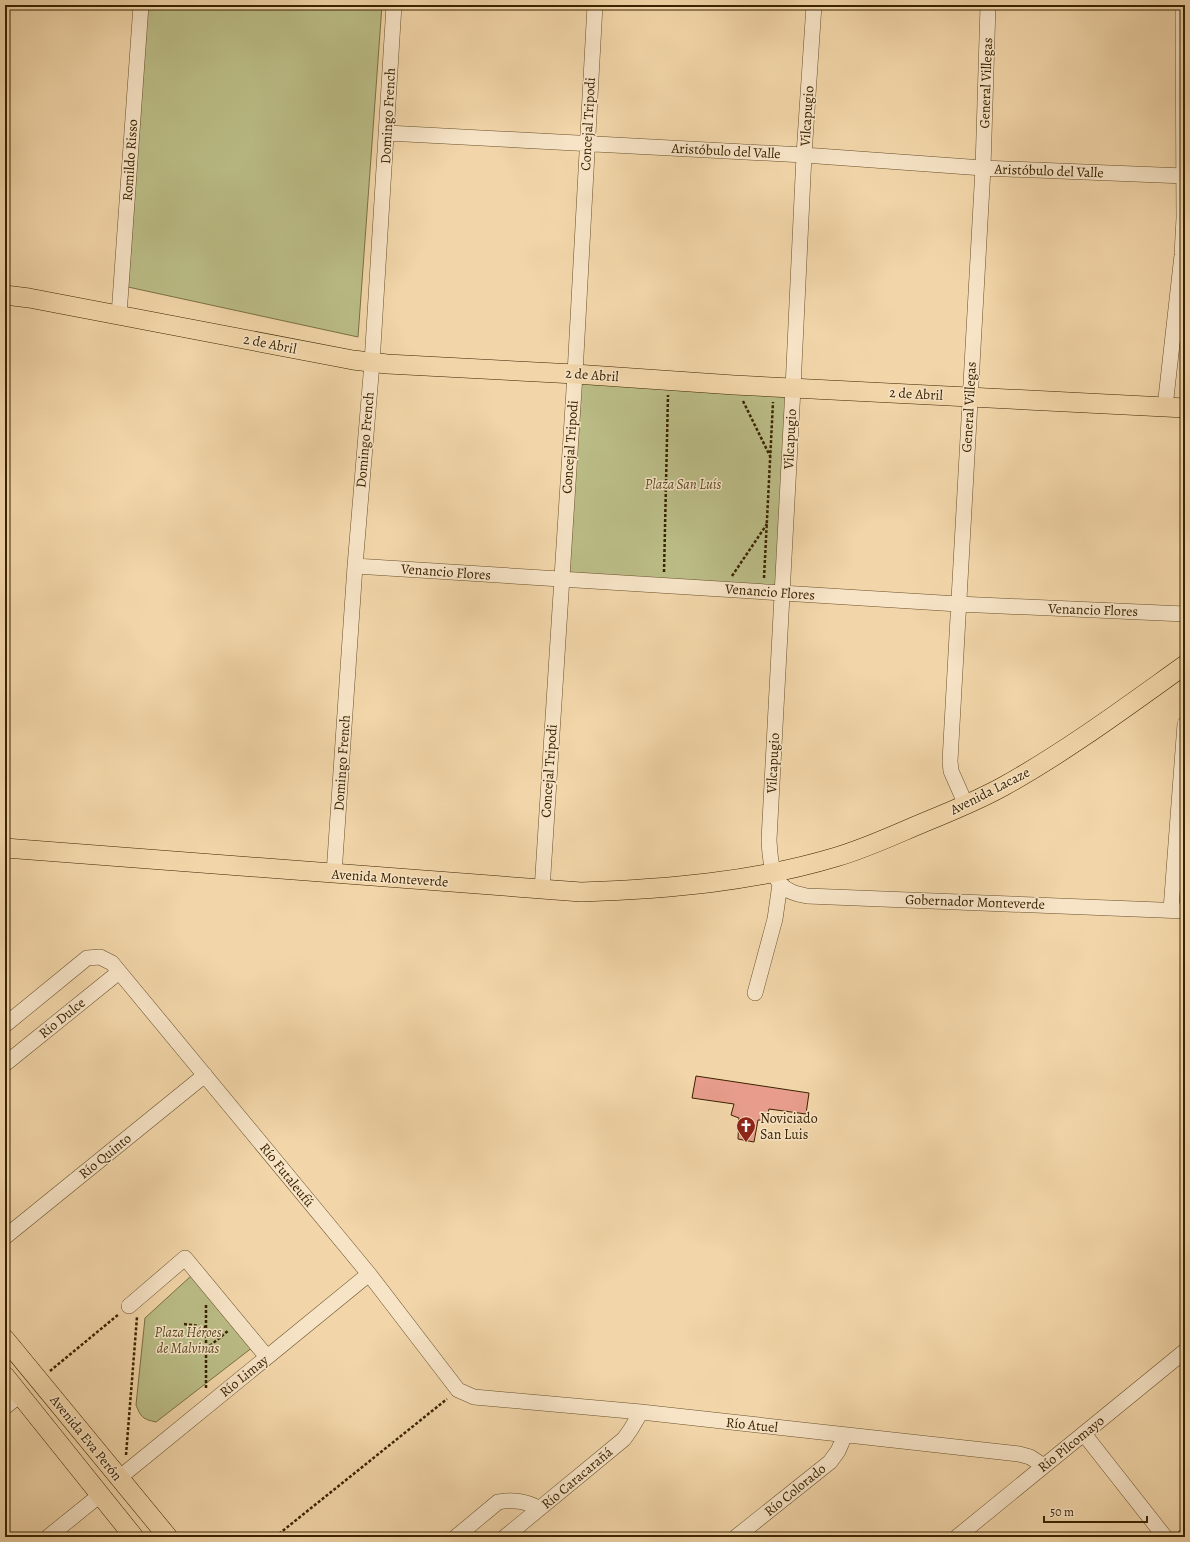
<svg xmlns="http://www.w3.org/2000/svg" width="1190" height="1542" viewBox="0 0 1190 1542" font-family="Alegreya,serif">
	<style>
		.green { fill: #bbbd87; stroke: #7a7044 }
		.building { fill: #e89d8c; stroke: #3a2300 }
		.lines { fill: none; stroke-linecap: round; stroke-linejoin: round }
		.minor-casing { stroke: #68502a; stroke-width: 16 }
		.major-casing { stroke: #3a2300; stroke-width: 20 }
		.path { stroke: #3a2300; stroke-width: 2.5; stroke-dasharray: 3 2; stroke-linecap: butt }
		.minor { stroke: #f7e4c7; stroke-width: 15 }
		.major { stroke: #f2d6a9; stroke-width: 19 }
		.labels { text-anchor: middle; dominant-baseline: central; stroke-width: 3; stroke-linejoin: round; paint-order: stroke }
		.street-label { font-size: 14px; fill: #3a2300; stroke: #f7e4c7 }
		.park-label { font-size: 14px; font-style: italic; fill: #5a4a22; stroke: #f7e4c7 }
		.poi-label { font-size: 14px; fill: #3a2300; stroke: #f7e4c7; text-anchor: start }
	</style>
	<rect width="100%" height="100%" fill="#f2d6a9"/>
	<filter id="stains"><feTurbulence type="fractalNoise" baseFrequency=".005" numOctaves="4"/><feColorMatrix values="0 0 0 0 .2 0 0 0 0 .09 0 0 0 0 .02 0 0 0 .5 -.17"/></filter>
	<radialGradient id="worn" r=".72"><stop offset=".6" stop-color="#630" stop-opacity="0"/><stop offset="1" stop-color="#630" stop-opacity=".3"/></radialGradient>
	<path class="green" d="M 148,5 L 382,5 L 358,337 L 128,287 Z
		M 575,374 L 793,388 L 782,593 L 561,579 Z
		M 191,1276 L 253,1347 L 156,1422 C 142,1419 141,1417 136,1405 L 145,1318 Z"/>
	<path class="building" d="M 696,1076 L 809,1093 L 806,1114 L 769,1109 L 766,1120 L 758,1120 L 754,1142 L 738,1139 L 739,1118 L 731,1115 L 734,1104 L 692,1098 Z"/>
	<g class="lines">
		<g class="minor-casing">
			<path id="minor" d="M 814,5 L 804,155 L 793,388 L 769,840 C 770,859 771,884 792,892 C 797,894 802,895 807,896 L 1185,911
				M 387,133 L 804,155 L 983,168 L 1185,176
				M 119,315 L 141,5
				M 1165,407 L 1182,255 L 1184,218 L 1183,5
				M 355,566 L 958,604 L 1185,614
				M 966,805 L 951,771 L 950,761 L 983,168 L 988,5
				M 334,874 L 355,566 L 372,363 L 394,5
				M 542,890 L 575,374 L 595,5
				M 1171,910 L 1185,724
				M 755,993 L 775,919 L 780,884
				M 5,1025 L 87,958 L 100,957 L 112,963 L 369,1274 L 458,1390 L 474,1397 L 641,1412 L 1019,1454 L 1030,1457 L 1044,1466
				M 5,1064 L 119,972
				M 5,1237 L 205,1075
				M 129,1306 L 185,1258 L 267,1357
				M 5,1407 L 20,1395
				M 1084,1434 L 1165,1537
				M 119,1478 L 369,1274
				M 48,1537 L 100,1495
				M 456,1537 L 498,1502 C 510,1499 529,1501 539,1509
				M 505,1537 L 624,1439 L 631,1429 L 641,1412
				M 736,1537 L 830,1462 L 838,1451 L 845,1435
				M 957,1537 L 1185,1351
				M 1184,1537 L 1185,1536"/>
		</g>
		<g class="major-casing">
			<path id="major" d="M 5,295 L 29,298 L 353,360 L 387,364 L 575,374 L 734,385 L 1185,408
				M 5,848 L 581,892 C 667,889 753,882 836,857 C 867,848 896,834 925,822 C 952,811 979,800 1004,786 C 1067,751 1126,707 1185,665
				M 5,1339 L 168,1537
				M 5,1376 L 134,1537"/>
		</g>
		<path class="path" d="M 743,401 L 770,456
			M 664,572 L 668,395
			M 732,576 L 767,524
			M 764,578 L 773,402
			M 5,881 L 8,863
			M 184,1324 L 206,1327
			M 206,1349 L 229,1330
			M 50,1371 L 119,1314
			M 206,1388 L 206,1305
			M 126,1455 L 137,1317
			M 275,1537 L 447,1399"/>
		<use href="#minor" class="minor"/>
		<use href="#major" class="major"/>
	</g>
	<defs>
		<g id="church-pin" transform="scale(1)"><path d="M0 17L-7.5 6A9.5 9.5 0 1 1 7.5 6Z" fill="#8f2418" stroke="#f7e4c7"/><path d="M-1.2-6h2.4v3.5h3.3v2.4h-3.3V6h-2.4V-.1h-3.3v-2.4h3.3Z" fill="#fff"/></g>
	</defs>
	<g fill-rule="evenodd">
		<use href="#church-pin" x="746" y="1126"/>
	</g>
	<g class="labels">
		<g class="street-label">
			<text transform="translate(986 83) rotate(-88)">General Villegas</text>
			<text transform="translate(388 116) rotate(-87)">Domingo French</text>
			<text transform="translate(807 116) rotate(-86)">Vilcapugio</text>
			<text transform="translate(588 124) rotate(-87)">Concejal Tripodi</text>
			<text transform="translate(726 151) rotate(3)">Aristóbulo del Valle</text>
			<text transform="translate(130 160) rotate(-86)">Romildo Risso</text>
			<text transform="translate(1049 171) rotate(2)">Aristóbulo del Valle</text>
			<text transform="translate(270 344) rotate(11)">2 de Abril</text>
			<text transform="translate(592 375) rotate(4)">2 de Abril</text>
			<text transform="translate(916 394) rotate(3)">2 de Abril</text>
			<text transform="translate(969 407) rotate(-87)">General Villegas</text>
			<text transform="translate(790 439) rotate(-87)">Vilcapugio</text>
			<text transform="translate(365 440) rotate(-85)">Domingo French</text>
			<text transform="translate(570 447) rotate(-86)">Concejal Tripodi</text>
			<text transform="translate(446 572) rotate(4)">Venancio Flores</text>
			<text transform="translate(770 592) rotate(4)">Venancio Flores</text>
			<text transform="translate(1093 610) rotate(2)">Venancio Flores</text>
			<text transform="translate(342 763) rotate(-86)">Domingo French</text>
			<text transform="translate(773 763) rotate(-87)">Vilcapugio</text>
			<text transform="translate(549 771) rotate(-86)">Concejal Tripodi</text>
			<text transform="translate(990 791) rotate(-27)">Avenida Lacaze</text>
			<text transform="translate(390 878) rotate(4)">Avenida Monteverde</text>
			<text transform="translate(975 902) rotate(2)">Gobernador Monteverde</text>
			<text transform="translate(62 1018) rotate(-39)">Río Dulce</text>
			<text transform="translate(105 1156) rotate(-39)">Río Quinto</text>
			<text transform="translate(287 1175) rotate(51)">Río Futaleufú</text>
			<text transform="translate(244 1376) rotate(-39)">Río Limay</text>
			<text transform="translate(752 1425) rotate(6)">Río Atuel</text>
			<text transform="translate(86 1438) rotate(51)">Avenida Eva Perón</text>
			<text transform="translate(1071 1444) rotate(-39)">Río Pilcomayo</text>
			<text transform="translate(577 1478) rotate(-40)">Río Caracarañá</text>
			<text transform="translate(795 1490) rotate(-39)">Río Colorado</text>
		</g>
		<g class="park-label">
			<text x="683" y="484">Plaza San Luís</text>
			<text x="188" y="1332">Plaza Héroes<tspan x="188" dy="16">de Malvinas</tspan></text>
		</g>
		<g class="poi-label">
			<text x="760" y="1118">Noviciado<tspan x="760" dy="16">San Luis</tspan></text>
		</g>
	</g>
	<rect width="1190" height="1542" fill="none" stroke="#f2d6a9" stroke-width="20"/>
	<rect x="6" y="6" width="1178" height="1530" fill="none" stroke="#3a2300" stroke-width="2"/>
	<rect x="10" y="10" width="1170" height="1522" fill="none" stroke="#3a2300"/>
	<path d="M1044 1516v6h103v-6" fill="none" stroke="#3a2300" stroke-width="2"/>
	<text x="1050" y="1516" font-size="12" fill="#3a2300" stroke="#f7e4c7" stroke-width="3" paint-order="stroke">50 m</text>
	<rect width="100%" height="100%" filter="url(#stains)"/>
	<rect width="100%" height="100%" fill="url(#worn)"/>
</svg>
